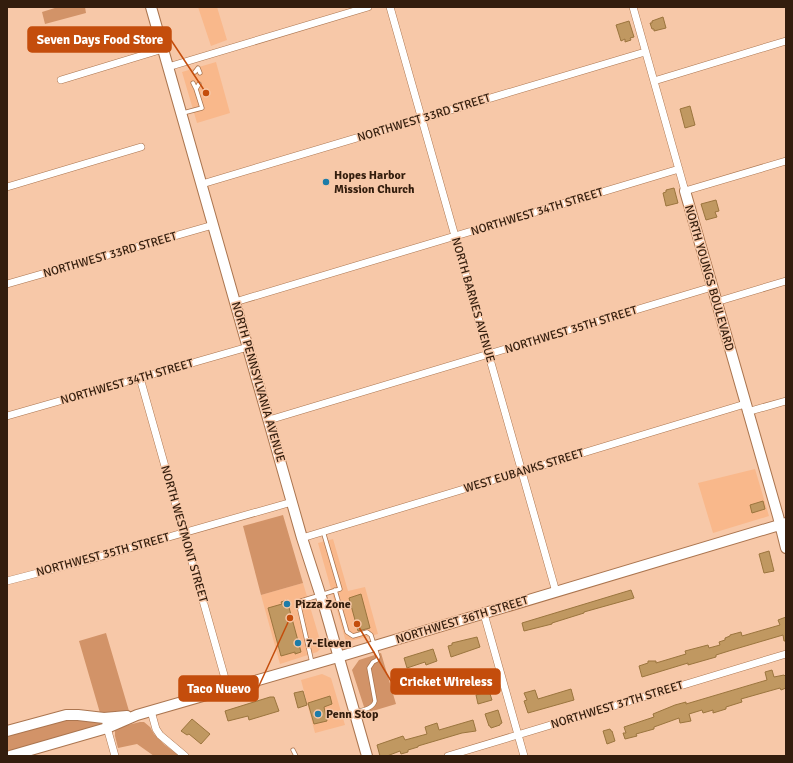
<svg xmlns="http://www.w3.org/2000/svg" width="793" height="763" viewBox="0 0 793 763" font-family="Signika,sans-serif">
	<style>
		.built { fill: #f9b88b }
		.green { fill: #d29368 }
		.building { fill: #c09861; stroke: #9b753e }
		.lines { fill: none; stroke-linecap: round; stroke-linejoin: round }
		.lane-casing { stroke: #ab754f; stroke-width: 5 }
		.street-casing { stroke: #ab754f; stroke-width: 8 }
		.secondary-casing { stroke: #ab754f; stroke-width: 12 }
		.lane { stroke: #fff; stroke-width: 3.5 }
		.street { stroke: #fff; stroke-width: 7 }
		.secondary { stroke: #fff; stroke-width: 10 }
		.poi-dot { fill: #1d7ca8; stroke: #f7c8a8; stroke-width: 1.5 }
		.labels { text-anchor: middle; dominant-baseline: central; stroke-width: 3; stroke-linejoin: round; paint-order: stroke }
		.street-label { font-size: 12px; fill: #331d0d; stroke: #f7c8a8 }
		.poi-label { font-size: 12px; font-weight: bold; fill: #331d0d; stroke: #f7c8a8; text-anchor: start }
		.leader { fill: none; stroke: #c44d0c; stroke-width: 1.5 }
		.callout-dot { fill: #c44d0c; stroke: #f7c8a8; stroke-width: 1.5 }
		.callout { fill: #c44d0c; stroke: #c44d0c; stroke-width: 1.5 }
		.callout-label { font-size: 13px; text-anchor: middle; font-weight: bold; fill: #fff }
	</style>
	<rect width="100%" height="100%" fill="#f7c8a8"/>
	<path class="built" d="M 198,7 L 217,7 L 227,40 L 211,46 Z
		M 216,62 L 230,113 L 197,123 L 182,72 Z
		M 755,469 L 769,516 L 713,533 L 698,483 Z
		M 333,539 L 348,591 L 365,587 L 378,634 L 346,642 L 318,543 Z
		M 303,583 L 322,647 L 317,652 L 280,664 L 261,595 Z
		M 322,674 L 331,678 L 345,725 L 315,733 L 301,680 Z"/>
	<path class="green" d="M 58,7 L 85,7 L 86,13 L 45,24 L 42,12 Z
		M 283,515 L 303,583 L 261,595 L 243,526 Z
		M 106,633 L 129,711 L 112,715 L 100,713 L 79,641 Z
		M 381,653 L 396,704 L 366,713 L 352,670 L 359,660 Z
		M 75,719 L 100,722 L 101,725 L 100,726 L 7,753 L 7,735 L 52,723 Z
		M 140,722 L 144,722 L 150,727 L 154,734 L 165,745 L 180,756 L 154,756 L 137,744 L 118,748 L 115,736 L 115,731 L 120,727 Z"/>
	<path class="building" d="M 663,17 L 666,28 L 654,31 L 654,29 L 652,29 L 650,23 L 652,23 L 652,21 Z
		M 629,21 L 634,37 L 630,38 L 631,40 L 625,42 L 625,39 L 621,41 L 616,25 Z
		M 690,106 L 695,125 L 685,128 L 680,109 Z
		M 674,188 L 678,203 L 666,206 L 663,193 L 666,192 L 666,190 Z
		M 716,200 L 719,211 L 715,212 L 717,217 L 706,220 L 701,204 Z
		M 763,501 L 765,509 L 752,513 L 750,505 Z
		M 769,551 L 774,571 L 764,573 L 759,554 Z
		M 631,590 L 634,598 L 584,612 L 584,613 L 552,623 L 552,624 L 524,631 L 522,623 Z
		M 361,594 L 370,628 L 358,631 L 349,598 Z
		M 287,600 L 301,652 L 295,654 L 295,652 L 281,656 L 268,608 L 282,604 L 281,602 Z
		M 786,617 L 786,641 L 784,641 L 783,635 L 732,650 L 716,655 L 716,657 L 688,665 L 688,663 L 642,677 L 639,666 L 648,663 L 648,661 L 656,661 L 656,663 L 686,654 L 685,651 L 708,645 L 709,648 L 720,645 L 719,642 L 725,640 L 725,638 L 730,636 L 730,635 L 741,632 L 742,636 L 780,625 L 778,620 Z
		M 477,637 L 480,647 L 451,657 L 448,646 L 452,645 L 452,643 Z
		M 433,649 L 437,661 L 426,665 L 425,662 L 407,668 L 404,658 Z
		M 772,670 L 774,677 L 784,675 L 785,676 L 786,676 L 786,688 L 781,690 L 780,688 L 741,699 L 742,702 L 726,707 L 726,709 L 713,713 L 713,710 L 703,713 L 702,710 L 689,714 L 691,721 L 680,723 L 679,718 L 654,727 L 654,729 L 636,734 L 637,736 L 625,739 L 623,733 L 626,733 L 624,727 L 654,717 L 653,714 L 675,705 L 686,702 L 686,704 L 767,680 L 765,672 Z
		M 571,689 L 574,700 L 528,713 L 524,701 L 527,700 L 524,693 L 535,690 L 538,699 Z
		M 303,691 L 307,705 L 298,708 L 294,693 Z
		M 489,691 L 492,700 L 478,704 L 476,695 Z
		M 330,696 L 332,704 L 324,707 L 327,721 L 314,724 L 308,703 Z
		M 270,697 L 274,697 L 279,711 L 249,720 L 248,716 L 228,721 L 225,711 Z
		M 498,710 L 502,723 L 500,724 L 500,725 L 491,728 L 490,726 L 489,726 L 485,714 Z
		M 192,719 L 210,734 L 201,744 L 189,734 L 187,735 L 181,731 Z
		M 473,720 L 476,731 L 462,733 L 418,746 L 418,747 L 408,750 L 408,752 L 401,754 L 400,751 L 387,756 L 380,756 L 377,745 L 403,736 L 405,740 L 427,734 L 425,727 L 437,723 L 439,730 Z
		M 610,729 L 611,731 L 612,731 L 615,741 L 607,744 L 603,731 Z"/>
	<g class="lines">
		<g class="lane-casing">
			<path id="lane" d="M 195,72 L 198,68 L 200,73
				M 193,83 L 196,89
				M 183,113 L 202,108 L 196,89 L 199,84
				M 335,590 L 347,632 L 353,636 L 367,632 L 371,635 L 378,657 L 377,660 L 373,662 L 369,668 L 375,701 C 373,709 362,710 355,712
				M 312,663 L 299,606 L 301,601 L 340,589 L 323,531
				M 293,750 L 296,756"/>
		</g>
		<g class="street-casing">
			<path id="street" d="M 390,7 L 556,592
				M 633,7 L 685,191 L 786,161
				M 168,67 L 368,7
				M 61,80 L 163,49
				M 654,81 L 786,41
				M 202,184 L 645,52
				M 7,187 L 141,147
				M 7,284 L 213,225
				M 235,302 L 679,169
				M 716,302 L 786,281
				M 140,378 L 228,689
				M 747,412 L 786,401
				M 7,416 L 248,347
				M 269,420 L 712,287
				M 302,538 L 745,404
				M 7,581 L 88,560 L 292,502
				M 484,614 L 524,756
				M 151,711 L 156,729 L 160,735 L 185,756
				M 106,724 L 115,756
				M 448,756 L 786,654"/>
		</g>
		<g class="secondary-casing">
			<path id="secondary" d="M 151,7 L 302,538 L 325,609 L 367,756
				M 685,191 L 778,516 L 786,548
				M 7,731 L 66,715 L 78,715 L 104,718 L 127,716
				M 10,756 L 107,728 L 137,715 L 338,657 L 786,523"/>
		</g>
		<use href="#lane" class="lane"/>
		<use href="#street" class="street"/>
		<use href="#secondary" class="secondary"/>
	</g>
	<g class="poi-dot">
		<circle cx="326" cy="182" r="4"/>
		<circle cx="287" cy="604" r="4"/>
		<circle cx="298" cy="643" r="4"/>
		<circle cx="318" cy="714" r="4"/>
	</g>
	<g class="labels">
		<g class="street-label">
			<text transform="translate(424 118) rotate(-17)">NORTHWEST 33RD STREET</text>
			<text transform="translate(537 212) rotate(-17)">NORTHWEST 34TH STREET</text>
			<text transform="translate(110 255) rotate(-16)">NORTHWEST 33RD STREET</text>
			<text transform="translate(709 278) rotate(74)">NORTH YOUNGS BOULEVARD</text>
			<text transform="translate(473 300) rotate(74)">NORTH BARNES AVENUE</text>
			<text transform="translate(571 330) rotate(-17)">NORTHWEST 35TH STREET</text>
			<text transform="translate(127 382) rotate(-16)">NORTHWEST 34TH STREET</text>
			<text transform="translate(258 382) rotate(74)">NORTH PENNSYLVANIA AVENUE</text>
			<text transform="translate(524 471) rotate(-17)">WEST EUBANKS STREET</text>
			<text transform="translate(184 534) rotate(74)">NORTH WESTMONT STREET</text>
			<text transform="translate(103 555) rotate(-15)">NORTHWEST 35TH STREET</text>
			<text transform="translate(462 620) rotate(-17)">NORTHWEST 36TH STREET</text>
			<text transform="translate(617 705) rotate(-17)">NORTHWEST 37TH STREET</text>
		</g>
		<g class="poi-label">
			<text x="334" y="175">Hopes Harbor<tspan x="334" dy="14">Mission Church</tspan></text>
			<text x="295" y="604">Pizza Zone</text>
			<text x="306" y="643">7-Eleven</text>
			<text x="326" y="714">Penn Stop</text>
		</g>
	</g>
	<path class="leader" d="M206 93L171 40M357 624L391 681M290 618L258 688"/>
	<g class="callout-dot">
		<circle cx="206" cy="93" r="4"/>
		<circle cx="357" cy="624" r="4"/>
		<circle cx="290" cy="618" r="4"/>
	</g>
	<g class="callout">
		<rect x="28" y="27" width="143" height="25" rx="4"/>
		<rect x="391" y="669" width="109" height="25" rx="4"/>
		<rect x="179" y="676" width="79" height="25" rx="4"/>
	</g>
	<g class="callout-label">
		<text x="100" y="44">Seven Days Food Store</text>
		<text x="446" y="686">Cricket Wireless</text>
		<text x="219" y="693">Taco Nuevo</text>
	</g>
	<rect width="793" height="763" fill="none" stroke="#331d0d" stroke-width="16"/>
</svg>
